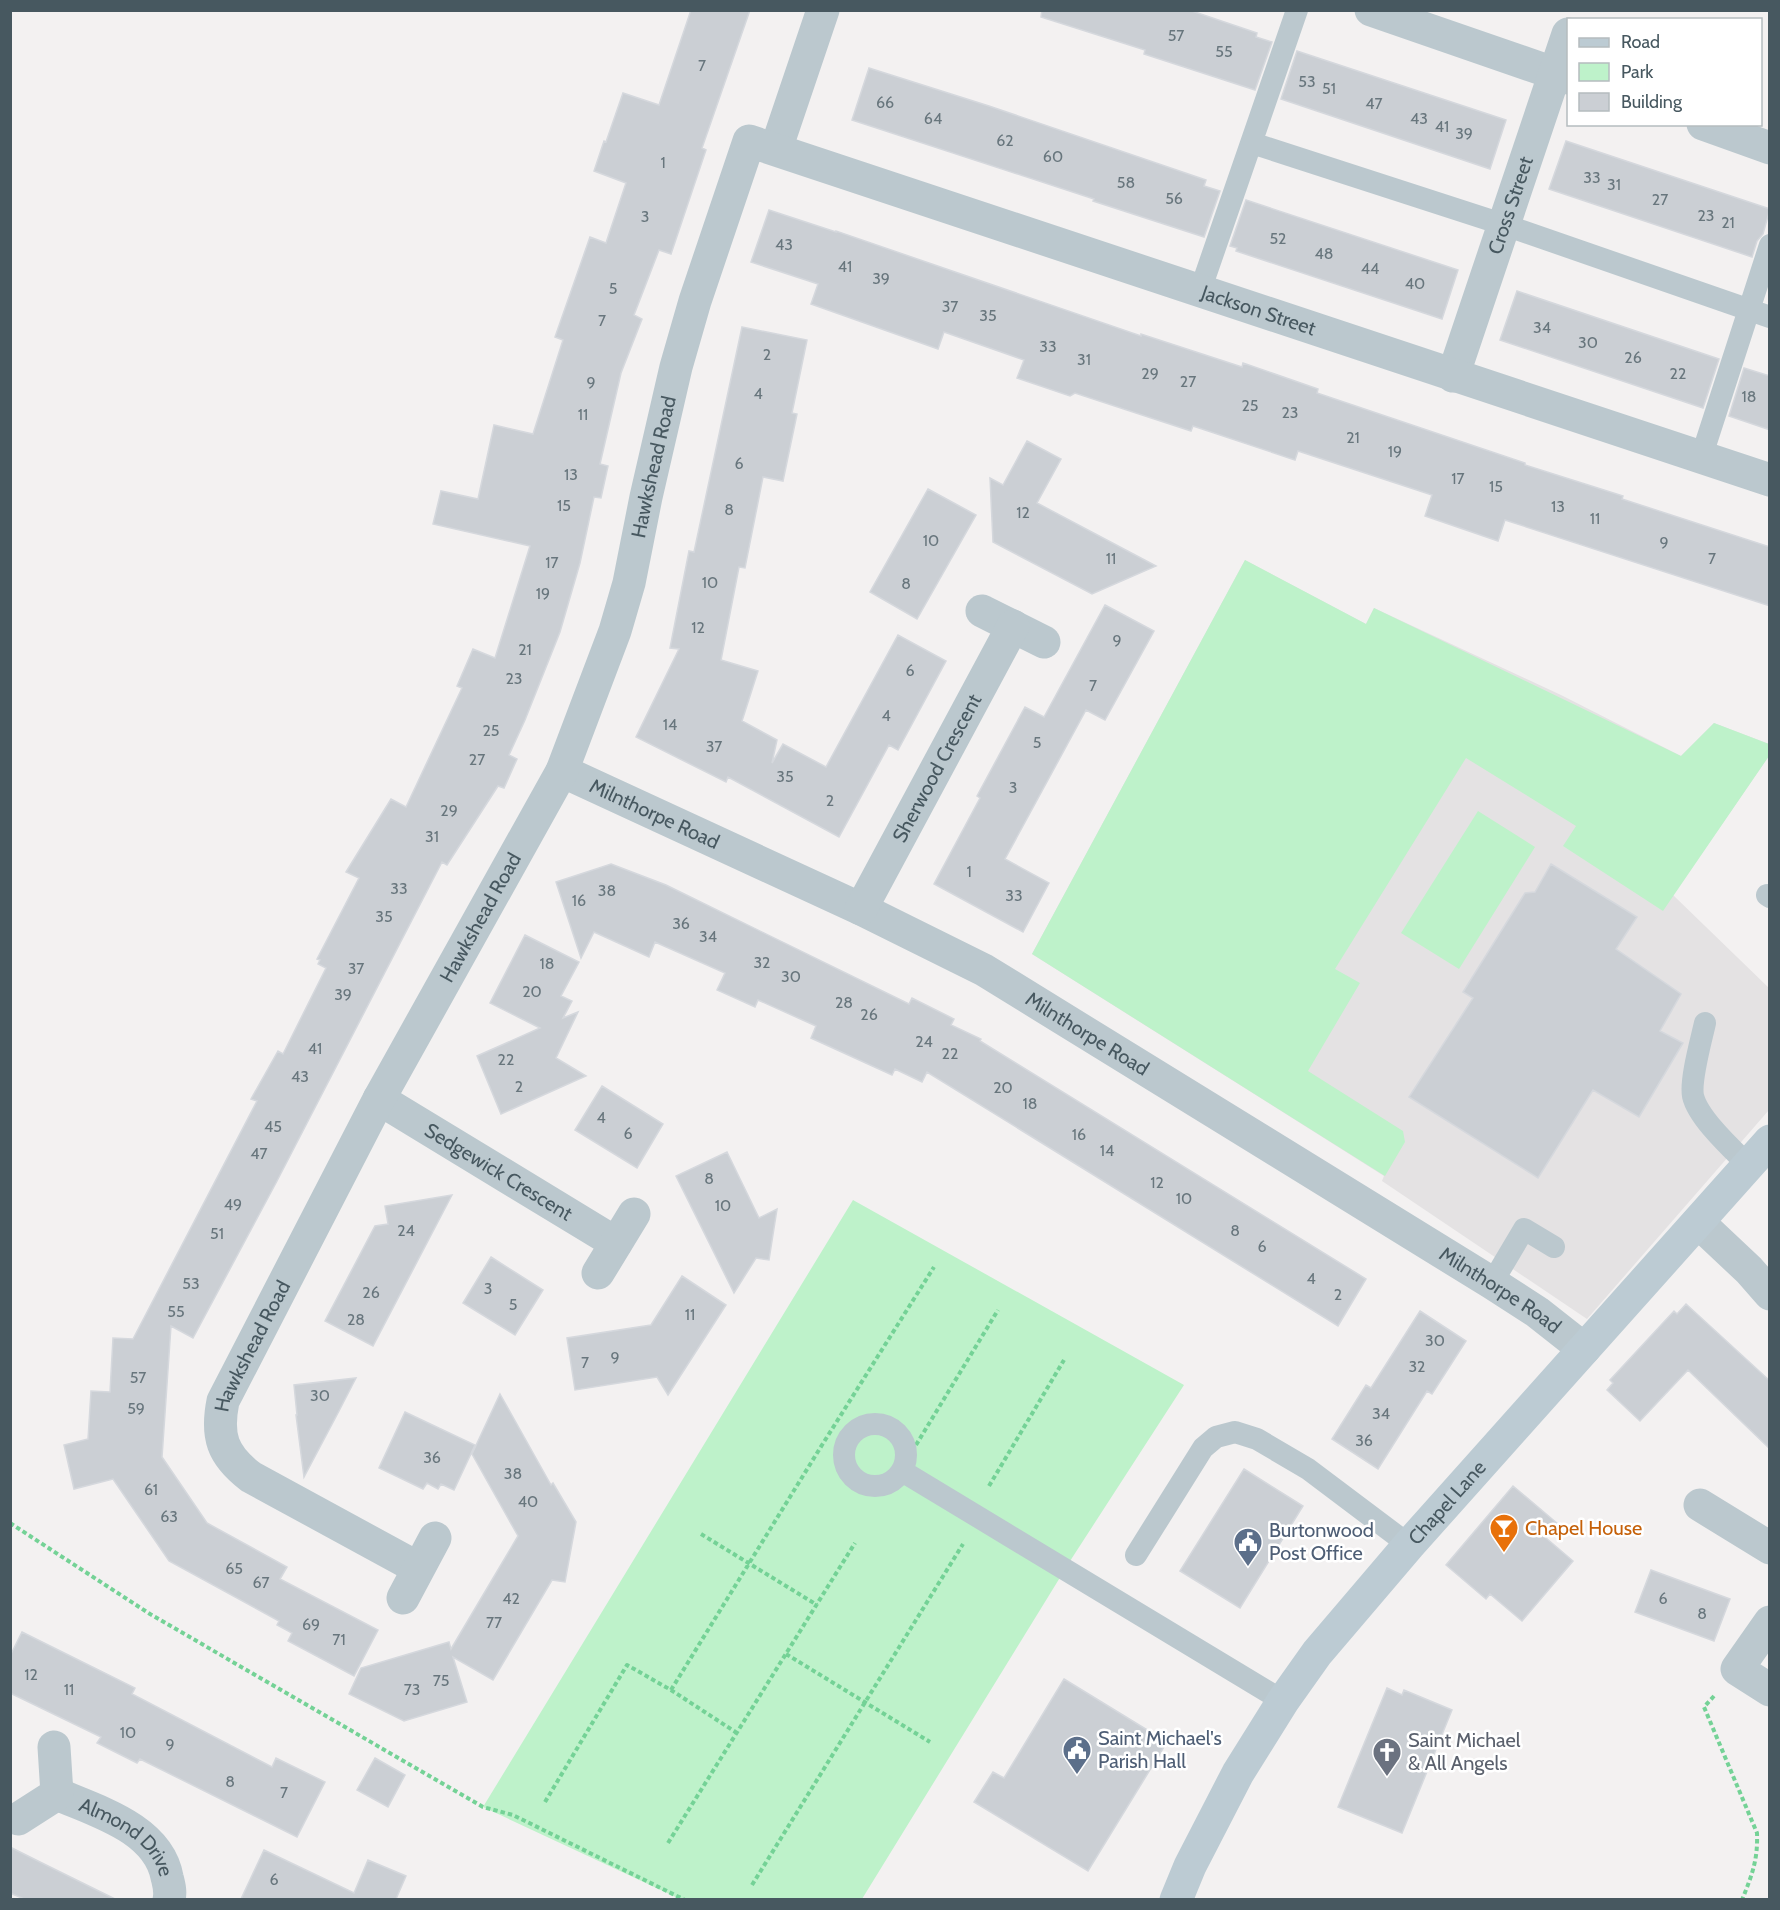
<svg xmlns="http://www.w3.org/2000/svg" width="1780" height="1910" viewBox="0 0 1780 1910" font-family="Cabin,sans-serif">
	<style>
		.education { fill: #e4e2e3 }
		.green { fill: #bef2ca }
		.building { fill: #cbcfd4; stroke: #d5d8dd; stroke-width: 1.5 }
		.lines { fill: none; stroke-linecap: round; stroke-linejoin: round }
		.path { stroke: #74d296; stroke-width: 4; stroke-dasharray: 4.5 3; stroke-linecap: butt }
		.lane { stroke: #bbc8ce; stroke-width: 22 }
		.street { stroke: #bbc8ce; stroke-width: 33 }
		.secondary { stroke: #bccbd3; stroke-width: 33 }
		.labels { text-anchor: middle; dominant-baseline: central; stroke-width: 5; stroke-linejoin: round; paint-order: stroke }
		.number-label { font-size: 16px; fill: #68767d }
		.street-label { font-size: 20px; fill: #475860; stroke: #fff }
		.food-label { font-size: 20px; fill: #c56008; stroke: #fff; text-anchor: start }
		.service-label { font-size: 20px; fill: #4e5e75; stroke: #fff; text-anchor: start }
		.worship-label { font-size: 20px; fill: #5b616d; stroke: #fff; text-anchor: start }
	</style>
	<rect width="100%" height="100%" fill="#f3f1f1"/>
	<path class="education" d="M 1245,560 L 1366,624 L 1374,608 L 1561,695 L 1681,756 L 1714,723 L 1769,744 L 1769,756 L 1673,895 L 1769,988 L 1769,1110 L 1587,1319 L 1382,1181 L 1384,1176 L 1032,954 Z"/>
	<path class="green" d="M 1245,560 L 1366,624 L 1374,608 L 1681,756 L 1714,723 L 1769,744 L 1769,756 L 1663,911 L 1563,846 L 1576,826 L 1466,758 L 1335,969 L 1360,983 L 1308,1071 L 1403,1131 L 1405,1142 L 1385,1176 L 1032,954 Z
		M 1478,811 L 1535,847 L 1459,969 L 1401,933 Z
		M 853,1200 L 1184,1385 L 1072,1558 L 862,1899 L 680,1899 L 483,1807 Z"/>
	<path class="building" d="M 691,10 L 750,10 L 702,148 L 706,150 L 671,254 L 659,250 L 634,315 L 642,319 L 621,373 L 600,464 L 608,466 L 601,498 L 594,497 L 580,563 L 560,632 L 525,720 L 509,755 L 517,759 L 504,788 L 498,786 L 447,865 L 442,862 L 277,1181 L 193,1338 L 171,1326 L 162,1457 L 207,1523 L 287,1567 L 280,1579 L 378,1630 L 354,1676 L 288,1641 L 292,1633 L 277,1625 L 279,1621 L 169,1561 L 113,1479 L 74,1489 L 64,1445 L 88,1439 L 91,1391 L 110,1392 L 113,1338 L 133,1339 L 257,1101 L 251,1099 L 278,1051 L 283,1054 L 326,968 L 318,964 L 320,960 L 317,959 L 359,878 L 346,872 L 391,799 L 406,807 L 462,688 L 457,686 L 473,649 L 495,658 L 530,546 L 433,524 L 441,491 L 478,499 L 494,425 L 533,434 L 563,340 L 555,337 L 590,237 L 606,243 L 626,183 L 594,171 L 604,141 L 606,142 L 623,93 L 659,105 Z
		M 1042,10 L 1189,10 L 1257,33 L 1256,37 L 1272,42 L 1255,90 L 1144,54 L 1145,50 L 1041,17 Z
		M 1297,51 L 1506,120 L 1490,169 L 1281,99 Z
		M 869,68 L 989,106 L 1206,180 L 1204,186 L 1220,191 L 1204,237 L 1093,201 L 1094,199 L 852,120 Z
		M 1566,141 L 1770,209 L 1763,234 L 1757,241 L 1752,257 L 1549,189 Z
		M 1246,200 L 1458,270 L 1442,319 L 1236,251 L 1237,248 L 1230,246 Z
		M 769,210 L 836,232 L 836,231 L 1141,336 L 1141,334 L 1242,367 L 1243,363 L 1318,389 L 1317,393 L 1525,463 L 1525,465 L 1623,496 L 1622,499 L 1770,547 L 1770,606 L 1505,520 L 1498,541 L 1425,516 L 1432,495 L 1298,451 L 1295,460 L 1193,426 L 1191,431 L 1075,393 L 1070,396 L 1017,378 L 1024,360 L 944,332 L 938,349 L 811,304 L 818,284 L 751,262 Z
		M 1517,291 L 1719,359 L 1703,408 L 1500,340 Z
		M 742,327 L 807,340 L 792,413 L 797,414 L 783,481 L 763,477 L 745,568 L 739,567 L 721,660 L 758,671 L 742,721 L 777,740 L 772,763 L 783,744 L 826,767 L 898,635 L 946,661 L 898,750 L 889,745 L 839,837 L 728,777 L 726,782 L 636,737 L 679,649 L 670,648 L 689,551 L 694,552 Z
		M 1744,368 L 1770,376 L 1770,430 L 1729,416 Z
		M 1027,441 L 1061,459 L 1037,503 L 1156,566 L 1092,594 L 993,542 L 990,478 L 1003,485 Z
		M 928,489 L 976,515 L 917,619 L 870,592 Z
		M 1105,605 L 1154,631 L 1105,720 L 1086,710 L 1005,859 L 1049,883 L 1023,932 L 934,884 L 980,798 L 977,796 L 1025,707 L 1044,717 Z
		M 611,864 L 666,885 L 909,1004 L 912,998 L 954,1019 L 951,1025 L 981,1039 L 980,1041 L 1366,1279 L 1338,1326 L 927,1072 L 922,1082 L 895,1069 L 892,1075 L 811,1038 L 816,1026 L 758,1000 L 755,1007 L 717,990 L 725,973 L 655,942 L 649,957 L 594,932 L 581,958 L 556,882 Z
		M 1551,864 L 1637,917 L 1616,949 L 1681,994 L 1660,1031 L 1683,1043 L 1639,1117 L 1593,1090 L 1538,1178 L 1409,1097 L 1473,998 L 1463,992 L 1525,893 L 1535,892 Z
		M 525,935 L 579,962 L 561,996 L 572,1001 L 563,1018 L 578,1012 L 556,1058 L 586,1076 L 501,1114 L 477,1056 L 540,1028 L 490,1003 Z
		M 602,1086 L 663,1124 L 637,1168 L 575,1130 Z
		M 727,1152 L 759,1218 L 777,1209 L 769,1260 L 756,1258 L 734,1293 L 676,1176 Z
		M 452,1195 L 373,1346 L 325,1321 L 375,1226 L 388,1224 L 385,1206 Z
		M 491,1257 L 543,1290 L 515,1335 L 463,1303 Z
		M 682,1276 L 726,1305 L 668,1395 L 657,1377 L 575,1390 L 567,1338 L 651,1325 Z
		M 1686,1304 L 1770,1381 L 1770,1449 L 1688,1370 L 1640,1421 L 1607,1390 L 1613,1383 L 1610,1380 L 1674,1311 L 1677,1314 Z
		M 1420,1311 L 1466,1341 L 1432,1394 L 1427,1391 L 1378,1469 L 1332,1439 L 1366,1385 L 1371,1388 Z
		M 356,1378 L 339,1411 L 304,1477 L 296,1415 L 297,1415 L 294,1385 Z
		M 500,1394 L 551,1485 L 553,1483 L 576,1522 L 565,1582 L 552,1580 L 493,1680 L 453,1657 L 467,1702 L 404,1721 L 349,1694 L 361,1668 L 449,1642 L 451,1649 L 518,1536 L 472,1454 Z
		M 405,1412 L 475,1445 L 454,1490 L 441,1484 L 438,1489 L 427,1483 L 423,1489 L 379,1468 Z
		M 1244,1469 L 1303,1506 L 1240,1608 L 1180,1571 Z
		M 1513,1486 L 1558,1524 L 1546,1538 L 1573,1561 L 1522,1621 L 1490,1594 L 1486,1599 L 1446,1565 Z
		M 1651,1570 L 1730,1599 L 1714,1641 L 1635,1612 Z
		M 22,1632 L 135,1688 L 132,1694 L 272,1767 L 276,1758 L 325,1782 L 297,1837 L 140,1759 L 137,1763 L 97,1743 L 101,1737 L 10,1693 L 10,1656 Z
		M 1064,1679 L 1167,1742 L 1088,1871 L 974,1802 L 993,1772 L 1004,1778 Z
		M 1387,1688 L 1402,1695 L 1404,1690 L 1452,1710 L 1402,1833 L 1338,1807 Z
		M 375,1758 L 405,1775 L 388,1807 L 357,1790 Z
		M 10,1847 L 40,1862 L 115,1899 L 24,1899 L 10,1893 Z
		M 264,1850 L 354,1893 L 368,1860 L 406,1876 L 396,1899 L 241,1899 Z"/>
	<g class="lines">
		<path class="path" d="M 916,1445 L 998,1310
			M 989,1486 L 1064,1360
			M 10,1523 L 150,1614 L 483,1807 L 513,1815 L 685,1900
			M 701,1534 L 817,1605
			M 786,1654 L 930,1742
			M 671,1690 L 822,1445 L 934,1267
			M 1714,1696 L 1704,1707 L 1757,1833 C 1758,1860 1752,1875 1742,1900
			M 1194,1739 L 1217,1735
			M 545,1802 L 627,1665 L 671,1690 L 737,1733
			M 668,1843 L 855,1543
			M 752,1885 L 963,1544"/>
		<path class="lane" d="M 1252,143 L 1505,225 L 1770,317
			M 1200,291 L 1297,10
			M 1701,458 L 1770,245
			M 1767,895 L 1770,897
			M 1705,1023 C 1701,1041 1690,1080 1693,1096 C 1698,1118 1732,1149 1748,1165
			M 1492,1283 L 1524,1229 L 1554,1247
			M844 1455a31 31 0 1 1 62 0a31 31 0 1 1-62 0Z
			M 902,1471 L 1283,1701
			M 1136,1555 L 1203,1448 L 1216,1437 L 1235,1432 L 1257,1439 L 1308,1469 L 1409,1545"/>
		<g class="street">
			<path d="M 1371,10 L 1568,78"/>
			<path d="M 1703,124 L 1770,148"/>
			<path d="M 776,149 L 823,10"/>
			<path id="s1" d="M 1453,376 L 1568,34"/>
			<path d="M 982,611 L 1044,642"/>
			<path id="s2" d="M 562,771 L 861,909 L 984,970 L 1492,1283 L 1537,1312 L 1584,1349"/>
			<path id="s3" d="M 861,909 L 1013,626"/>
			<path id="s4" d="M 379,1099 L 616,1243"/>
			<path d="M 1698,1222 L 1749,1270 L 1770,1294"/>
			<path d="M 598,1273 L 634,1214"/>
			<path d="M 1700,1505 L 1770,1548"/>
			<path id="s5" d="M 418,1568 L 251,1477 C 222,1455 216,1436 223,1401 L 379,1099 L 562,771 L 615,631 L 629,583 L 646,497 L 676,367 L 695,301 L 749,141 L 1770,480"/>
			<path d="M 403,1598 L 435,1538"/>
			<path d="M 1770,1622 L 1737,1669 L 1770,1690"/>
			<path id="s6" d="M 57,1794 C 96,1811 158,1828 167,1877 C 169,1885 171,1891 169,1900"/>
			<path d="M 18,1819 L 57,1794 L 54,1747"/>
		</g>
		<path class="secondary" id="s7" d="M 1176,1900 L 1190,1866 L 1238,1773 L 1283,1701 L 1317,1653 L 1409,1545 L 1770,1141"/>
	</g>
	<defs>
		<g id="bar-pin" transform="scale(1.5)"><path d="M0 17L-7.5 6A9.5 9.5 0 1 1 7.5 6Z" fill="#e8710a" stroke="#fff"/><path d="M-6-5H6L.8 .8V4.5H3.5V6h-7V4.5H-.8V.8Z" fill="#fff"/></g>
		<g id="civic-pin" transform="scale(1.5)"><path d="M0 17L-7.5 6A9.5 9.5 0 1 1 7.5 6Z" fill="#5c6f8a" stroke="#fff"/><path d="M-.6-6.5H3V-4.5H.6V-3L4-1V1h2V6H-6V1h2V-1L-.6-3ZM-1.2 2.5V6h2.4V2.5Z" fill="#fff"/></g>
		<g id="church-pin" transform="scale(1.5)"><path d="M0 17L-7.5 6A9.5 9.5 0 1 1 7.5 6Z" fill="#6b7280" stroke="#fff"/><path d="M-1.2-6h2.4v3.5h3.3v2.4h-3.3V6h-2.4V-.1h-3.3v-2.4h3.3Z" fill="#fff"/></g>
	</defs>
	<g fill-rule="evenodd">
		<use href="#bar-pin" x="1504" y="1528"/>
		<use href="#civic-pin" x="1248" y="1542"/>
		<use href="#civic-pin" x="1077" y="1750"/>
		<use href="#church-pin" x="1387" y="1752"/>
	</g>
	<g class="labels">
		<g class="number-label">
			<text x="1176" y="35">57</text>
			<text x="1224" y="51">55</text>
			<text x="702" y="65">7</text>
			<text x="1307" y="81">53</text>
			<text x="1329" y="88">51</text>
			<text x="885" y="102">66</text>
			<text x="1374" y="103">47</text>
			<text x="933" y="118">64</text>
			<text x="1419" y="118">43</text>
			<text x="1442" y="126">41</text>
			<text x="1464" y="133">39</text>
			<text x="1005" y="140">62</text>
			<text x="1053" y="156">60</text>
			<text x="663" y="162">1</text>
			<text x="1592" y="177">33</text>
			<text x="1126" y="182">58</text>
			<text x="1614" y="184">31</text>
			<text x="1174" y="198">56</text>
			<text x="1660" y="199">27</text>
			<text x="1706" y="215">23</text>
			<text x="645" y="216">3</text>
			<text x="1728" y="222">21</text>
			<text x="1278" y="238">52</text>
			<text x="784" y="244">43</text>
			<text x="1324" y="253">48</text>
			<text x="845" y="266">41</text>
			<text x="1370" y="268">44</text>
			<text x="881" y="278">39</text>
			<text x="1415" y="283">40</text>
			<text x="613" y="288">5</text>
			<text x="950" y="306">37</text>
			<text x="988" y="315">35</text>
			<text x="602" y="320">7</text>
			<text x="1542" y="327">34</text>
			<text x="1588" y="342">30</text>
			<text x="1048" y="346">33</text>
			<text x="767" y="354">2</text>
			<text x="1633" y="357">26</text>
			<text x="1084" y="359">31</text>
			<text x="1150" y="373">29</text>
			<text x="1678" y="373">22</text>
			<text x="1188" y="381">27</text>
			<text x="591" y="382">9</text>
			<text x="758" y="393">4</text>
			<text x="1749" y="396">18</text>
			<text x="1250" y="405">25</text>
			<text x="1290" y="412">23</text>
			<text x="583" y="414">11</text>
			<text x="1353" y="437">21</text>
			<text x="1395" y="451">19</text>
			<text x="739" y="463">6</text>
			<text x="571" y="474">13</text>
			<text x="1458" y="478">17</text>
			<text x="1496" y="486">15</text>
			<text x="564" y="505">15</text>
			<text x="1558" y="506">13</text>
			<text x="729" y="509">8</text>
			<text x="1023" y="512">12</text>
			<text x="1595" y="518">11</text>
			<text x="931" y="540">10</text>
			<text x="1664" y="542">9</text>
			<text x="1111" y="558">11</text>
			<text x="1712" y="558">7</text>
			<text x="552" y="562">17</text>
			<text x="710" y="582">10</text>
			<text x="906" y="583">8</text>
			<text x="543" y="593">19</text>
			<text x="698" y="627">12</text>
			<text x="1117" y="640">9</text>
			<text x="525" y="649">21</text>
			<text x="910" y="670">6</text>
			<text x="514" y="678">23</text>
			<text x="1093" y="685">7</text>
			<text x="886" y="715">4</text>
			<text x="670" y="724">14</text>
			<text x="491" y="730">25</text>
			<text x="1037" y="742">5</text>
			<text x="714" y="746">37</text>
			<text x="477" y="759">27</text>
			<text x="785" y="776">35</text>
			<text x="1013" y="787">3</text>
			<text x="830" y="800">2</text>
			<text x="449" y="810">29</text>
			<text x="432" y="836">31</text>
			<text x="969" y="871">1</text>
			<text x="399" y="888">33</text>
			<text x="607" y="890">38</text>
			<text x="1014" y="895">33</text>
			<text x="579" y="900">16</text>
			<text x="384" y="916">35</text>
			<text x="681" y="923">36</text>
			<text x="708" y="936">34</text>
			<text x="762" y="962">32</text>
			<text x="547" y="963">18</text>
			<text x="356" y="968">37</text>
			<text x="791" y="976">30</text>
			<text x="532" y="991">20</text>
			<text x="343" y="994">39</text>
			<text x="844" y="1002">28</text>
			<text x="869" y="1014">26</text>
			<text x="924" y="1041">24</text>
			<text x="315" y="1048">41</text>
			<text x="950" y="1053">22</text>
			<text x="506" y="1059">22</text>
			<text x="300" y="1076">43</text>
			<text x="519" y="1086">2</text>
			<text x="1003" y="1087">20</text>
			<text x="1030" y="1103">18</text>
			<text x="601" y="1117">4</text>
			<text x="273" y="1126">45</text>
			<text x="628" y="1133">6</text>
			<text x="1079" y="1134">16</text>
			<text x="1107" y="1150">14</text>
			<text x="259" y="1153">47</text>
			<text x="709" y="1178">8</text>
			<text x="1157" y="1182">12</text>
			<text x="1184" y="1198">10</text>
			<text x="233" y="1204">49</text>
			<text x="723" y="1205">10</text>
			<text x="406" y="1230">24</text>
			<text x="1235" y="1230">8</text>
			<text x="217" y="1233">51</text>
			<text x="1262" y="1246">6</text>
			<text x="1311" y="1278">4</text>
			<text x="191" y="1283">53</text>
			<text x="488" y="1288">3</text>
			<text x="371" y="1292">26</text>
			<text x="1338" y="1294">2</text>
			<text x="513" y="1304">5</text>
			<text x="176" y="1311">55</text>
			<text x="690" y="1314">11</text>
			<text x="356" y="1319">28</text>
			<text x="1435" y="1340">30</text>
			<text x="615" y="1357">9</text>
			<text x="585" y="1362">7</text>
			<text x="1417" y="1366">32</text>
			<text x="138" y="1377">57</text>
			<text x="320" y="1395">30</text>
			<text x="136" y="1408">59</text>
			<text x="1381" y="1413">34</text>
			<text x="1364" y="1440">36</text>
			<text x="432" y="1457">36</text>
			<text x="513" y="1473">38</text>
			<text x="151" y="1489">61</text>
			<text x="528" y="1501">40</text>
			<text x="169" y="1516">63</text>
			<text x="234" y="1568">65</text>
			<text x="261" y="1582">67</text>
			<text x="511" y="1598">42</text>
			<text x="1663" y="1598">6</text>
			<text x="1702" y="1613">8</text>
			<text x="494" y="1622">77</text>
			<text x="311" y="1624">69</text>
			<text x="339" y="1639">71</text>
			<text x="31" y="1674">12</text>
			<text x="441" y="1680">75</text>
			<text x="69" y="1689">11</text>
			<text x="412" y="1689">73</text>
			<text x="128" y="1732">10</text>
			<text x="170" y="1744">9</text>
			<text x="230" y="1781">8</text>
			<text x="284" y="1792">7</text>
			<text x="274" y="1879">6</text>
		</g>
		<g class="street-label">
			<text stroke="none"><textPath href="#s1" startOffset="180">Cross Street</textPath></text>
			<text stroke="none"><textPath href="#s5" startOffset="2188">Jackson Street</textPath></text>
			<text stroke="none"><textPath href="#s5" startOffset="1311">Hawkshead Road</textPath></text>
			<text stroke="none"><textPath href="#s3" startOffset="160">Sherwood Crescent</textPath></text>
			<text stroke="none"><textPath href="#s2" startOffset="102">Milnthorpe Road</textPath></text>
			<text stroke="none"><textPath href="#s5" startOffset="825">Hawkshead Road</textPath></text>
			<text stroke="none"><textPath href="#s2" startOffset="588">Milnthorpe Road</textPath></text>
			<text stroke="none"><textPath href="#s4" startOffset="140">Sedgewick Crescent</textPath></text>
			<text stroke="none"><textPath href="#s2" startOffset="1074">Milnthorpe Road</textPath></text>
			<text stroke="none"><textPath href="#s5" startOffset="339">Hawkshead Road</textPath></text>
			<text stroke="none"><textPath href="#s7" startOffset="484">Chapel Lane</textPath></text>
			<text stroke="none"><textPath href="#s6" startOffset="84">Almond Drive</textPath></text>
		</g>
		<g class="food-label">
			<text x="1525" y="1528">Chapel House</text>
		</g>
		<g class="service-label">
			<text x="1269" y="1530">Burtonwood<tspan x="1269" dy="23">Post Office</tspan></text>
			<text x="1098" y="1738">Saint Michael's<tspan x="1098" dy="23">Parish Hall</tspan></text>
		</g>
		<g class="worship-label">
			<text x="1408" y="1740">Saint Michael<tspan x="1408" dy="23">&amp; All Angels</tspan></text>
		</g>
	</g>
	<rect width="1780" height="1910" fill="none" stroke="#475860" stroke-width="24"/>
	<rect x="1567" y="18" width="195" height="108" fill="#ffffff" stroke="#b5bcbf" stroke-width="1.5"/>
	<rect x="1579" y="38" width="30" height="9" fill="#bccbd3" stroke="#b5bcbf" stroke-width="1.5"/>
	<text x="1621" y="48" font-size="18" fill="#475860">Road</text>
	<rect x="1579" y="63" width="30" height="18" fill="#bef2ca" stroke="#b5bcbf" stroke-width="1.5"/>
	<text x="1621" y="78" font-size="18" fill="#475860">Park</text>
	<rect x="1579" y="93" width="30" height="18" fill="#cbcfd4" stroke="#b5bcbf" stroke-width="1.5"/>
	<text x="1621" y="108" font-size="18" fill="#475860">Building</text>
</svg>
